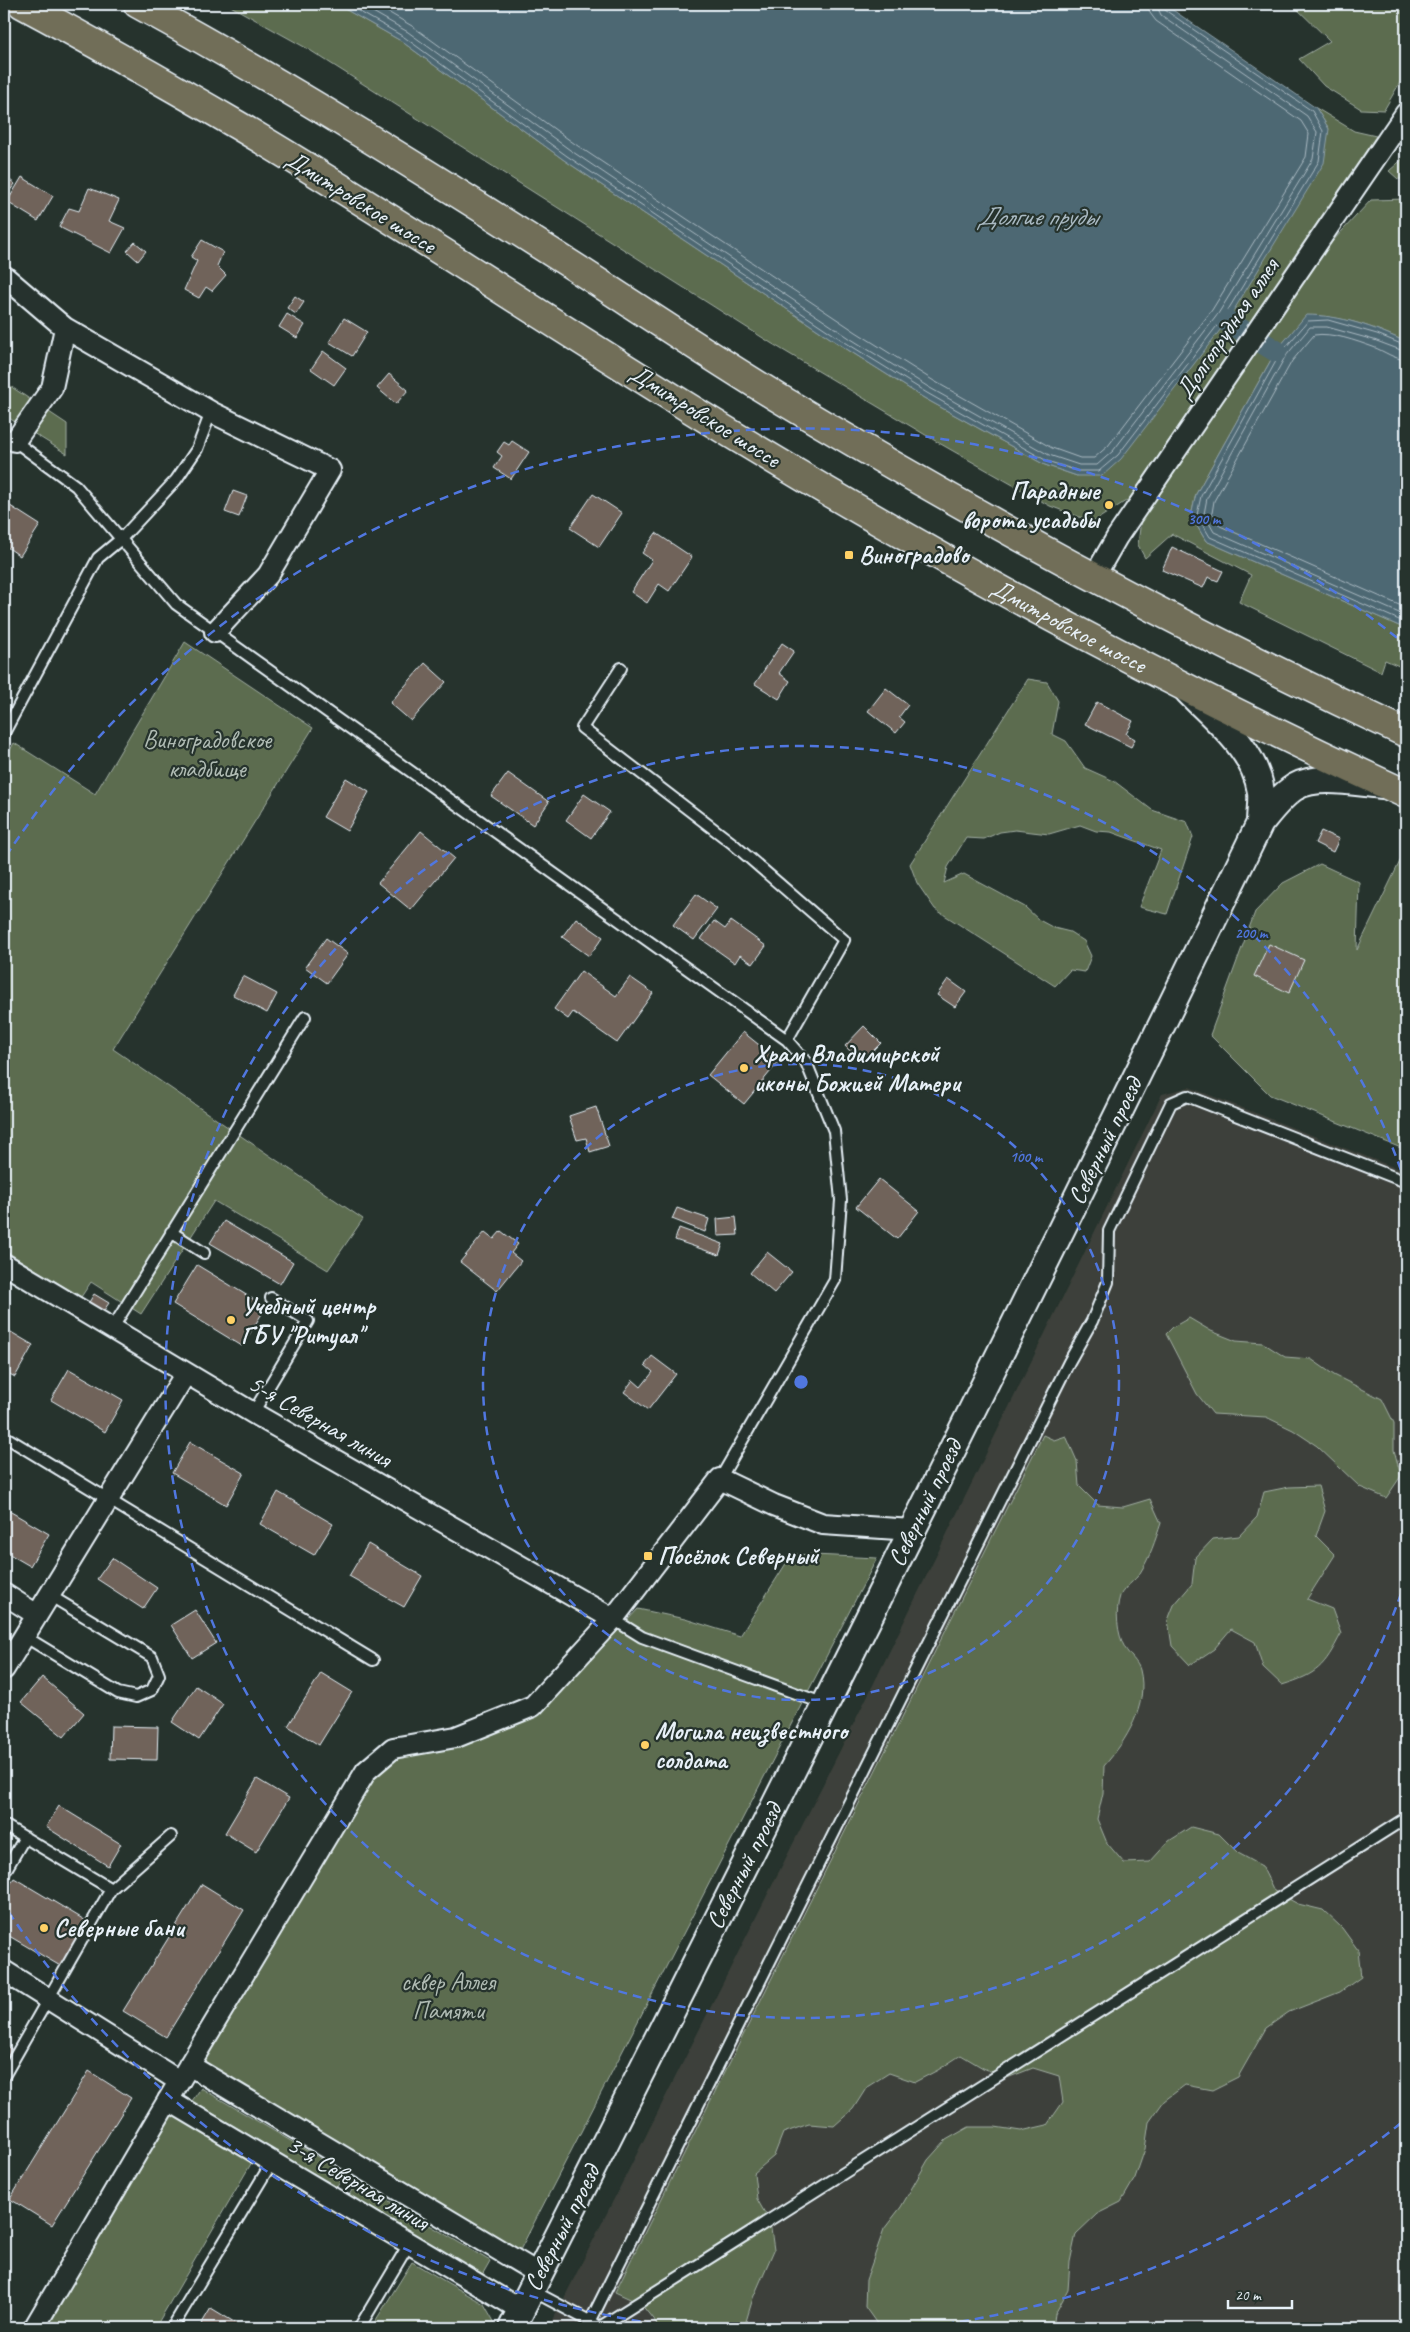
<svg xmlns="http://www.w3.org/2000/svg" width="1410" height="2332" viewBox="0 0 1410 2332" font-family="Caveat,sans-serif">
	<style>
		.built { fill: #3c413a }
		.green { fill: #5b6c4f; stroke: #a2aea4 }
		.water { fill: #4e6873; stroke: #8c9fa8 }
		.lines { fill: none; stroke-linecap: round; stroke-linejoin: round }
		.shore { stroke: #aabac3; stroke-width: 1 }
		.canal { stroke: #4e6873; stroke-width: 22 }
		.building { fill: #6f635a; stroke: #e8f1f8 }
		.service-casing { stroke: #e8f1f8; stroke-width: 14 }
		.minor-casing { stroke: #e8f1f8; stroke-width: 24 }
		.tertiary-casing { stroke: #e8f1f8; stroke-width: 30 }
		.trunk-casing { stroke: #e8f1f8; stroke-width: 31 }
		.service { stroke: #26332d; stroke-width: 10 }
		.minor { stroke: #26332d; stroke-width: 20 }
		.tertiary { stroke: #26332d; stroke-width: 26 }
		.trunk { stroke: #716e59; stroke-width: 28 }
		.ring { fill: none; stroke: #5077e0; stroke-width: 2.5; stroke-dasharray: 9 6 }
		.poi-dot { fill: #ffd166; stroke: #26332d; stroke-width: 2 }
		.labels { text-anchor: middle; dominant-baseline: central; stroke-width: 4.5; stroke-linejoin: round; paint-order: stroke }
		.street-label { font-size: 25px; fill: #e8f1f8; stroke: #26332d }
		.poi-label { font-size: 25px; font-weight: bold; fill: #e8f1f8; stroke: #26332d; text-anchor: start }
		.park-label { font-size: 25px; fill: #b0bcb4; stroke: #26332d }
		.water-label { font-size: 26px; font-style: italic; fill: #aabac3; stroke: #26332d }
		.centre { fill: #5077e0; stroke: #26332d; stroke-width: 2.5 }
		.ring-label { font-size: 15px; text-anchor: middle; font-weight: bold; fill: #5077e0; stroke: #26332d; stroke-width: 4.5; stroke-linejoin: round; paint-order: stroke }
	</style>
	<rect width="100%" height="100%" fill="#26332d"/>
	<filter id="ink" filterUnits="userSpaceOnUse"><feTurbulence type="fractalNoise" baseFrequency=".02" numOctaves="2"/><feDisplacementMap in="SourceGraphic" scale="10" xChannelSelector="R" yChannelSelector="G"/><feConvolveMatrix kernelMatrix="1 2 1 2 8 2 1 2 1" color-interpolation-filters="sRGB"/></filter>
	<g filter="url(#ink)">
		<path class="built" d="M 1189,1087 L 1406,1172 L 1406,2328 L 549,2328 L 873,1685 L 1162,1094 Z"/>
		<path class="green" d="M 227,4 L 336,4 L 401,41 L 564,160 L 845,348 L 924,398 L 1045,465 L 1077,476 L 1329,129 L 1316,108 L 1354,131 L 1376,136 L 1129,499 L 1093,522 L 1050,506 L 939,443 L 771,343 L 308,49 Z
			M 1292,4 L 1406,4 L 1406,72 L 1384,110 L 1361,109 L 1324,86 L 1299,59 L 1330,41 Z
			M 1406,156 L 1406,179 L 1398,179 L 1389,171 Z
			M 1406,199 L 1406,342 C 1374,327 1341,315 1306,316 L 1276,351 L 1196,494 L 1191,516 L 1206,541 L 1406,629 L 1406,669 L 1385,660 L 1381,672 L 1239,602 L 1251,575 L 1172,534 L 1145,558 L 1138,545 L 1141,519 L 1329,245 L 1371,200 Z
			M 4,382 L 67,424 L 67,454 L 4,415 Z
			M 185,642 L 313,728 L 113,1049 L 363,1219 L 328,1270 L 214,1201 L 141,1314 L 91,1282 L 81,1297 L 4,1250 L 4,761 L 14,743 L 95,794 Z
			M 1028,679 L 1047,682 L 1058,701 L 1052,734 L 1066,741 L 1085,768 L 1114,781 L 1152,810 L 1187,822 L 1193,837 L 1167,914 L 1139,907 L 1161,850 L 1111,832 L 1096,831 L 1080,825 L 1049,834 L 1015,830 L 1000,832 L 984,839 L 966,838 L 948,867 L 944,883 L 964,874 L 1025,907 L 1039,920 L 1054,928 L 1070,932 L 1084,941 L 1091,956 L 1085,972 L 1070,970 L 1055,986 L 935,909 L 917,883 L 910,864 Z
			M 1406,849 L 1406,1150 L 1270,1095 L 1210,1035 L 1255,912 L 1283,883 L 1320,864 L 1359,882 L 1357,950 Z
			M 1189,1318 L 1211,1331 L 1236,1341 L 1263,1343 L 1285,1357 L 1311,1359 L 1334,1375 L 1382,1399 L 1394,1423 L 1394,1450 L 1401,1476 L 1386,1498 L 1360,1487 L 1317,1446 L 1293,1430 L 1266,1417 L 1213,1414 L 1197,1394 L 1166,1334 L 1173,1327 Z
			M 1043,1435 L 1054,1440 L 1066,1436 L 1077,1461 L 1079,1486 L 1098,1505 L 1123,1507 L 1150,1499 L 1161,1523 C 1155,1541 1150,1557 1140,1573 C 1135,1581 1124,1587 1120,1596 C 1115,1611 1117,1634 1125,1648 C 1129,1655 1138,1662 1140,1670 C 1149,1705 1126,1741 1104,1766 L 1103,1793 L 1097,1819 L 1107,1843 L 1124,1863 L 1150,1862 L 1169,1841 L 1191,1827 L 1219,1834 L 1238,1853 L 1262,1866 L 1274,1891 L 1298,1904 L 1323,1910 L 1342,1928 L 1358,1950 L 1361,1977 L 1340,1992 L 1289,2012 L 1266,2028 L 1238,2077 L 1212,2090 L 1185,2085 L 1164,2101 L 1149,2122 L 1145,2149 L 1135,2178 L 1121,2202 L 1097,2214 L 1076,2234 L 1070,2262 L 1068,2290 L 1055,2314 L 1053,2328 L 880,2328 L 865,2307 L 866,2280 L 884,2229 L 901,2207 L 928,2160 L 946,2140 L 969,2127 L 995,2127 L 1021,2131 L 1047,2125 L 1063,2102 L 1059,2076 L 1033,2068 L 1007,2078 L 983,2068 L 961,2055 L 938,2070 L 915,2082 L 889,2073 L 867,2087 L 853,2109 L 834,2126 L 809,2124 L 783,2133 L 774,2156 L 754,2173 L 757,2199 L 770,2222 L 774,2250 L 753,2298 L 744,2328 L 660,2328 L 641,2304 L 615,2292 Z
			M 1318,1486 L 1325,1511 L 1316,1536 L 1335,1555 L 1307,1599 L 1332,1609 L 1341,1634 C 1324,1667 1318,1674 1282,1685 L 1263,1667 L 1255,1642 L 1231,1629 L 1214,1649 L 1190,1665 L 1172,1646 L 1168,1620 L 1174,1605 L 1192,1584 L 1195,1558 L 1213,1539 L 1239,1536 L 1257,1517 L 1264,1492 L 1289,1487 Z
			M 792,1554 L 877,1558 L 520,2250 L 200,2059 L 368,1781 L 400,1755 L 460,1745 L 541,1713 L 638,1609 L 685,1619 L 740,1636 Z
			M 201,2088 L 345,2173 L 337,2187 L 192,2101 Z
			M 170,2110 L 252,2162 L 155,2328 L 41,2328 Z
			M 357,2182 L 490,2261 L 482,2275 L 349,2195 Z
			M 412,2262 L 484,2304 L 496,2325 L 495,2328 L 371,2328 Z"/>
		<path class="water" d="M 336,4 L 1164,4 L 1316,108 L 1329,129 L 1324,163 L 1227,321 L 1121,459 L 1102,476 L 1077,476 L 1045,465 L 924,398 L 845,348 L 564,160 L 401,41 Z
			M 1306,315 C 1341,315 1374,327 1406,342 L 1406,629 L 1206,541 L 1191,516 L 1196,494 L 1276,351 Z"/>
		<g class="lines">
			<path class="shore" d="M 346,4 L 404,37 L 567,156 L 848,344 L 927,393 L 1047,461 L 1078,471 L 1099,471 L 1118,455 L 1223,318 L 1319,161 L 1323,131 L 1312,111 L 1165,10 L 1162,4
				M 359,4 L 408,32 L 570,150 L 851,339 L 930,388 L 1049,455 L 1079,465 L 1097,465 L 1113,451 L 1218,314 L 1313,159 L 1317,132 L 1307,116 L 1161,15 L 1156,4
				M 374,4 L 412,26 L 575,144 L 856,332 L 934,381 L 1052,448 L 1080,458 L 1094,458 L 1108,446 L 1212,310 L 1306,157 L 1309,134 L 1301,121 L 1156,21 L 1150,13 L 1148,4
				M 1406,346 L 1377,334 L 1328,320 L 1308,321 L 1280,354 L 1201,496 L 1197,515 L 1210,537 L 1406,623
				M 1406,352 L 1374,340 L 1327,327 L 1310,327 L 1285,357 L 1207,498 L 1204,514 L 1214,532 L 1406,616
				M 1406,360 C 1394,359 1384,351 1373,347 C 1356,341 1332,332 1314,335 L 1292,361 L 1214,501 L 1212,513 L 1220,526 L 1406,608"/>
			<path class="canal" d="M 1227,321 L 1276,351"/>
		</g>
		<path class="building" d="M 5,176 L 15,184 L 4,198 L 4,178 Z
			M 22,177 L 53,196 L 38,221 L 7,202 Z
			M 89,188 L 119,200 L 109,221 L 125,228 L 111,253 L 59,227 L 69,208 L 79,211 Z
			M 202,240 L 223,252 L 217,266 L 226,275 L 212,291 L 206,287 L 199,298 L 184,290 L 197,261 L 191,257 Z
			M 135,242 L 146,251 L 138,261 L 127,251 Z
			M 295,296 L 304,302 L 296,314 L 287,308 Z
			M 287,314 L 305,325 L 297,338 L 279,327 Z
			M 344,318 L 367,332 L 352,356 L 329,342 Z
			M 323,351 L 346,368 L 334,385 L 311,369 Z
			M 389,374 L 408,390 L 396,404 L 377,388 Z
			M 512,441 L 529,452 L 511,479 L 494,468 L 502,456 L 497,452 L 504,442 L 509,445 Z
			M 233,491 L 247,496 L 239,517 L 225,512 Z
			M 593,494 L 622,513 L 599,547 L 570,528 Z
			M 4,502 L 40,525 L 20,556 L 4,545 Z
			M 656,533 L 692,557 L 669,591 L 659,584 L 647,603 L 631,592 L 652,560 L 642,553 Z
			M 1172,547 L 1223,571 L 1218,581 L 1208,577 L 1203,588 L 1162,570 Z
			M 782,643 L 794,651 L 779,673 L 790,681 L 779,699 L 755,684 Z
			M 425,663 L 446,682 L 411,721 L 390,703 Z
			M 886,688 L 908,705 L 899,717 L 905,722 L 896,733 L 868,711 Z
			M 1097,702 L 1133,721 L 1126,734 L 1135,739 L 1131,747 L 1085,724 Z
			M 508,773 L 549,802 L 533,825 L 491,796 Z
			M 346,778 L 369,792 L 347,831 L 323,817 Z
			M 584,794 L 610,812 L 591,838 L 566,820 Z
			M 421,831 L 454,858 L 411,910 L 378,883 Z
			M 1321,831 L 1339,839 L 1333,852 L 1315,843 Z
			M 696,894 L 717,909 L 694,940 L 673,925 Z
			M 576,918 L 603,937 L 589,956 L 562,937 Z
			M 714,921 L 725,929 L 731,921 L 766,946 L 753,964 L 740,955 L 735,963 L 701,939 Z
			M 326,938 L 348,954 L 327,983 L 305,967 Z
			M 1269,944 L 1304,960 L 1289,993 L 1254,976 Z
			M 581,971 L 616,996 L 630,977 L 653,993 L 617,1043 L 573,1012 L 568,1019 L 554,1009 Z
			M 243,976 L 277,994 L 267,1013 L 233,995 Z
			M 948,979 L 966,992 L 955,1007 L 937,995 Z
			M 864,1026 L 881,1043 L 862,1062 L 845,1046 Z
			M 743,1032 L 779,1061 L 744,1104 L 708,1075 Z
			M 596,1107 L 609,1146 L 590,1152 L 586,1138 L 577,1140 L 569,1116 Z
			M 879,1179 L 919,1211 L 897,1239 L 856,1207 Z
			M 677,1208 L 709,1219 L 705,1232 L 672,1219 Z
			M 736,1217 L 738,1235 L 718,1236 L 717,1219 Z
			M 224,1221 L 293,1262 L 280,1284 L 210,1243 Z
			M 679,1228 L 723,1244 L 719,1255 L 675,1240 Z
			M 501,1231 L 518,1244 L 511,1253 L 521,1261 L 497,1291 L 460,1262 L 485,1232 L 494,1239 Z
			M 767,1252 L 792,1272 L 774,1293 L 750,1273 Z
			M 197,1265 L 266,1307 L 242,1346 L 173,1304 Z
			M 94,1294 L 109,1303 L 102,1313 L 88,1304 Z
			M 4,1328 L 33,1345 L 15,1377 L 4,1371 Z
			M 652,1356 L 676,1374 L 648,1410 L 624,1392 L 633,1380 L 641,1387 L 653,1372 L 645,1365 Z
			M 69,1369 L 123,1400 L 105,1432 L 51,1400 Z
			M 190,1442 L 244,1473 L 226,1505 L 172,1473 Z
			M 278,1492 L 333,1524 L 314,1555 L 260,1524 Z
			M 4,1508 L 49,1534 L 30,1566 L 4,1551 Z
			M 368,1544 L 422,1576 L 404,1607 L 349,1576 Z
			M 112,1558 L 157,1588 L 143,1609 L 97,1579 Z
			M 195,1610 L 216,1643 L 192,1658 L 171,1625 Z
			M 321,1673 L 352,1692 L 319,1745 L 288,1726 Z
			M 42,1677 L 84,1713 L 64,1737 L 21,1702 Z
			M 196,1686 L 223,1704 L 199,1740 L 172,1722 Z
			M 111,1726 L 158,1727 L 157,1760 L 110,1759 Z
			M 257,1779 L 289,1798 L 256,1852 L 225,1833 Z
			M 59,1806 L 121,1844 L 108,1866 L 46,1827 Z
			M 14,1878 L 88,1922 L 62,1967 L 4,1933 L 4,1895 Z
			M 202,1884 L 244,1910 L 166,2037 L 123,2011 Z
			M 4,2045 L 13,2050 L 4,2064 Z
			M 89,2071 L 131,2098 L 52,2225 L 10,2199 Z
			M 211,2308 L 244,2328 L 199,2328 Z"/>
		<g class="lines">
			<g class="service-casing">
				<path id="service" d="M 5,434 L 76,486 L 121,539 L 176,480 L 197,449 L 211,412
					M 621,668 L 582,728 L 732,843 L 844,940 L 787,1040
					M 4,733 L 98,558 L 121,539 L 176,604 L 787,1040 L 806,1062 L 834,1131 L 841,1200 L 835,1280 L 720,1479
					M 171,1232 L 204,1253
					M 112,1329 L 305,1017
					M 253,1413 L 308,1321 L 271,1298
					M 4,1436 L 373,1660
					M 613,1619 L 642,1637 L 825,1704
					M 24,1636 L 118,1693 L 136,1697 L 152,1690 L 159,1675 L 152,1657 L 49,1595
					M 4,1825 L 111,1889 L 171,1836
					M 4,1873 L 25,1837
					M 4,2076 L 111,1889
					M 531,2290 L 595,2324
					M 590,2322 L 1069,1362 L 1092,1321 L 1108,1282 L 1109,1231 L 1171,1103 L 1187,1096 L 1406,1182
					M 600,2327 L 1406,1818
					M 172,2328 L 272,2162
					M 359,2328 L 409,2244"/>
			</g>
			<g class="minor-casing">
				<path id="minor" d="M 4,276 L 65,328 L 211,412 L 330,470 L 268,575 L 215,632
					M 15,441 L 52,388 L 65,328
					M 1094,577 L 1117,537 L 1406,113
					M 4,1264 L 253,1413 L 613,1619
					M 4,1594 L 37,1615
					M 4,1669 L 186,1373
					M 4,1971 L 179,2081
					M 189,2065 L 539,2274
					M 168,2100 L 521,2310
					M 34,2328 L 161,2112 L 366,1771 L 393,1748 L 456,1737 L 533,1706 L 613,1619 L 720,1479 L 774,1505 L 823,1524 L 912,1530"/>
			</g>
			<g class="tertiary-casing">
				<path id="tertiary" d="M 1260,823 C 1270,811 1281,796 1295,787 C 1317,774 1358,783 1383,785
					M 512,2328 C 764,1828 1016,1327 1260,823 C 1260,813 1262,802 1261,792 C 1255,749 1216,720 1188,691"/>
			</g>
			<g class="trunk-casing">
				<g id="trunk">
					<path id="s1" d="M 22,4 C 95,43 167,84 239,126 C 411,228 577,341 748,444 C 961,573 1180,690 1406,794"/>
					<path d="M 138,4 C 287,85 430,175 573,266 C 641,310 708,355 777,397 C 980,519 1191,633 1406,733"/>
				</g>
			</g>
			<use href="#service" class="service"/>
			<use href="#minor" class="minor"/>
			<use href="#tertiary" class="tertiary"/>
			<use href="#trunk" class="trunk"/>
		</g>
	</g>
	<g class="ring">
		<circle cx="801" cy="1382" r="318"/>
		<path d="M1406 1579A636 636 0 1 1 1406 1185"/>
		<path d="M1401 2123A953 953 0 0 1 917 2328M685 2328A953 953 0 0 1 6 1908M6 856A953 953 0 0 1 1401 641"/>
	</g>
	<g class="poi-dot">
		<circle cx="1109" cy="505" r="5"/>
		<rect x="844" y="550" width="10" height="10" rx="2.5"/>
		<circle cx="744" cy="1068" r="5"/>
		<circle cx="231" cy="1320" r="5"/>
		<rect x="643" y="1551" width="10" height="10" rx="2.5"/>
		<circle cx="645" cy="1745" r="5"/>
		<circle cx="44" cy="1928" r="5"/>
	</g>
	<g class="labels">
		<g class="street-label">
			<text transform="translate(361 202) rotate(32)">Дмитровское шоссе</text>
			<text transform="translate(1227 329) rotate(-56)">Долгопрудная аллея</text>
			<text transform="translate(705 416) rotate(32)">Дмитровское шоссе</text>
			<text stroke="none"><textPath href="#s1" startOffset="1218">Дмитровское шоссе</textPath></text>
			<text transform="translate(1105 1141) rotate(-64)">Северный проезд</text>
			<text transform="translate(320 1421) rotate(30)">5-я Северная линия</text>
			<text transform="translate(925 1503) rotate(-64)">Северный проезд</text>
			<text transform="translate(744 1866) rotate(-63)">Северный проезд</text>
			<text transform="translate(358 2183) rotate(31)">3-я Северная линия</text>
			<text transform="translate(562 2228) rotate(-63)">Северный проезд</text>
		</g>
		<g class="poi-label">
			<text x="1099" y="491" text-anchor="end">Парадные<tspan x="1099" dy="29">ворота усадьбы</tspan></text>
			<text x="859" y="555">Виноградово</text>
			<text x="754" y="1054">Храм Владимирской<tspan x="754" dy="29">иконы Божией Матери</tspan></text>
			<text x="241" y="1306">Учебный центр<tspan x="241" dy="29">ГБУ "Ритуал"</tspan></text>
			<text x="658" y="1556">Посёлок Северный</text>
			<text x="655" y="1731">Могила неизвестного<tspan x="655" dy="29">солдата</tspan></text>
			<text x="54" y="1928">Северные бани</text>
		</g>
		<g class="park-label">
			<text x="207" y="740">Виноградовское<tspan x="207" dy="29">кладбище</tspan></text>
			<text x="448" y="1982">сквер Аллея<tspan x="448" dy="29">Памяти</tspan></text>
		</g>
		<g class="water-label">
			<text x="1037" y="216">Долгие пруды</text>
		</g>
	</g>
	<circle cx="801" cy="1382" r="8" class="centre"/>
	<g class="ring-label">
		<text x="1204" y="524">300 m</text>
		<text x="1251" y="938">200 m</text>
		<text x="1026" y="1162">100 m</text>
	</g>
	<rect width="1410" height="2332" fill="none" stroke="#26332d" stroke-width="20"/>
	<rect x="10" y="10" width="1390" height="2312" fill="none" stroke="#e8f1f8" stroke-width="2" filter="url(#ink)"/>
	<path d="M1228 2300v8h64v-8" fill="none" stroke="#e8f1f8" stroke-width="2.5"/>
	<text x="1235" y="2300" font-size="15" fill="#e8f1f8" stroke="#26332d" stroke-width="4" paint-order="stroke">20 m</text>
</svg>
